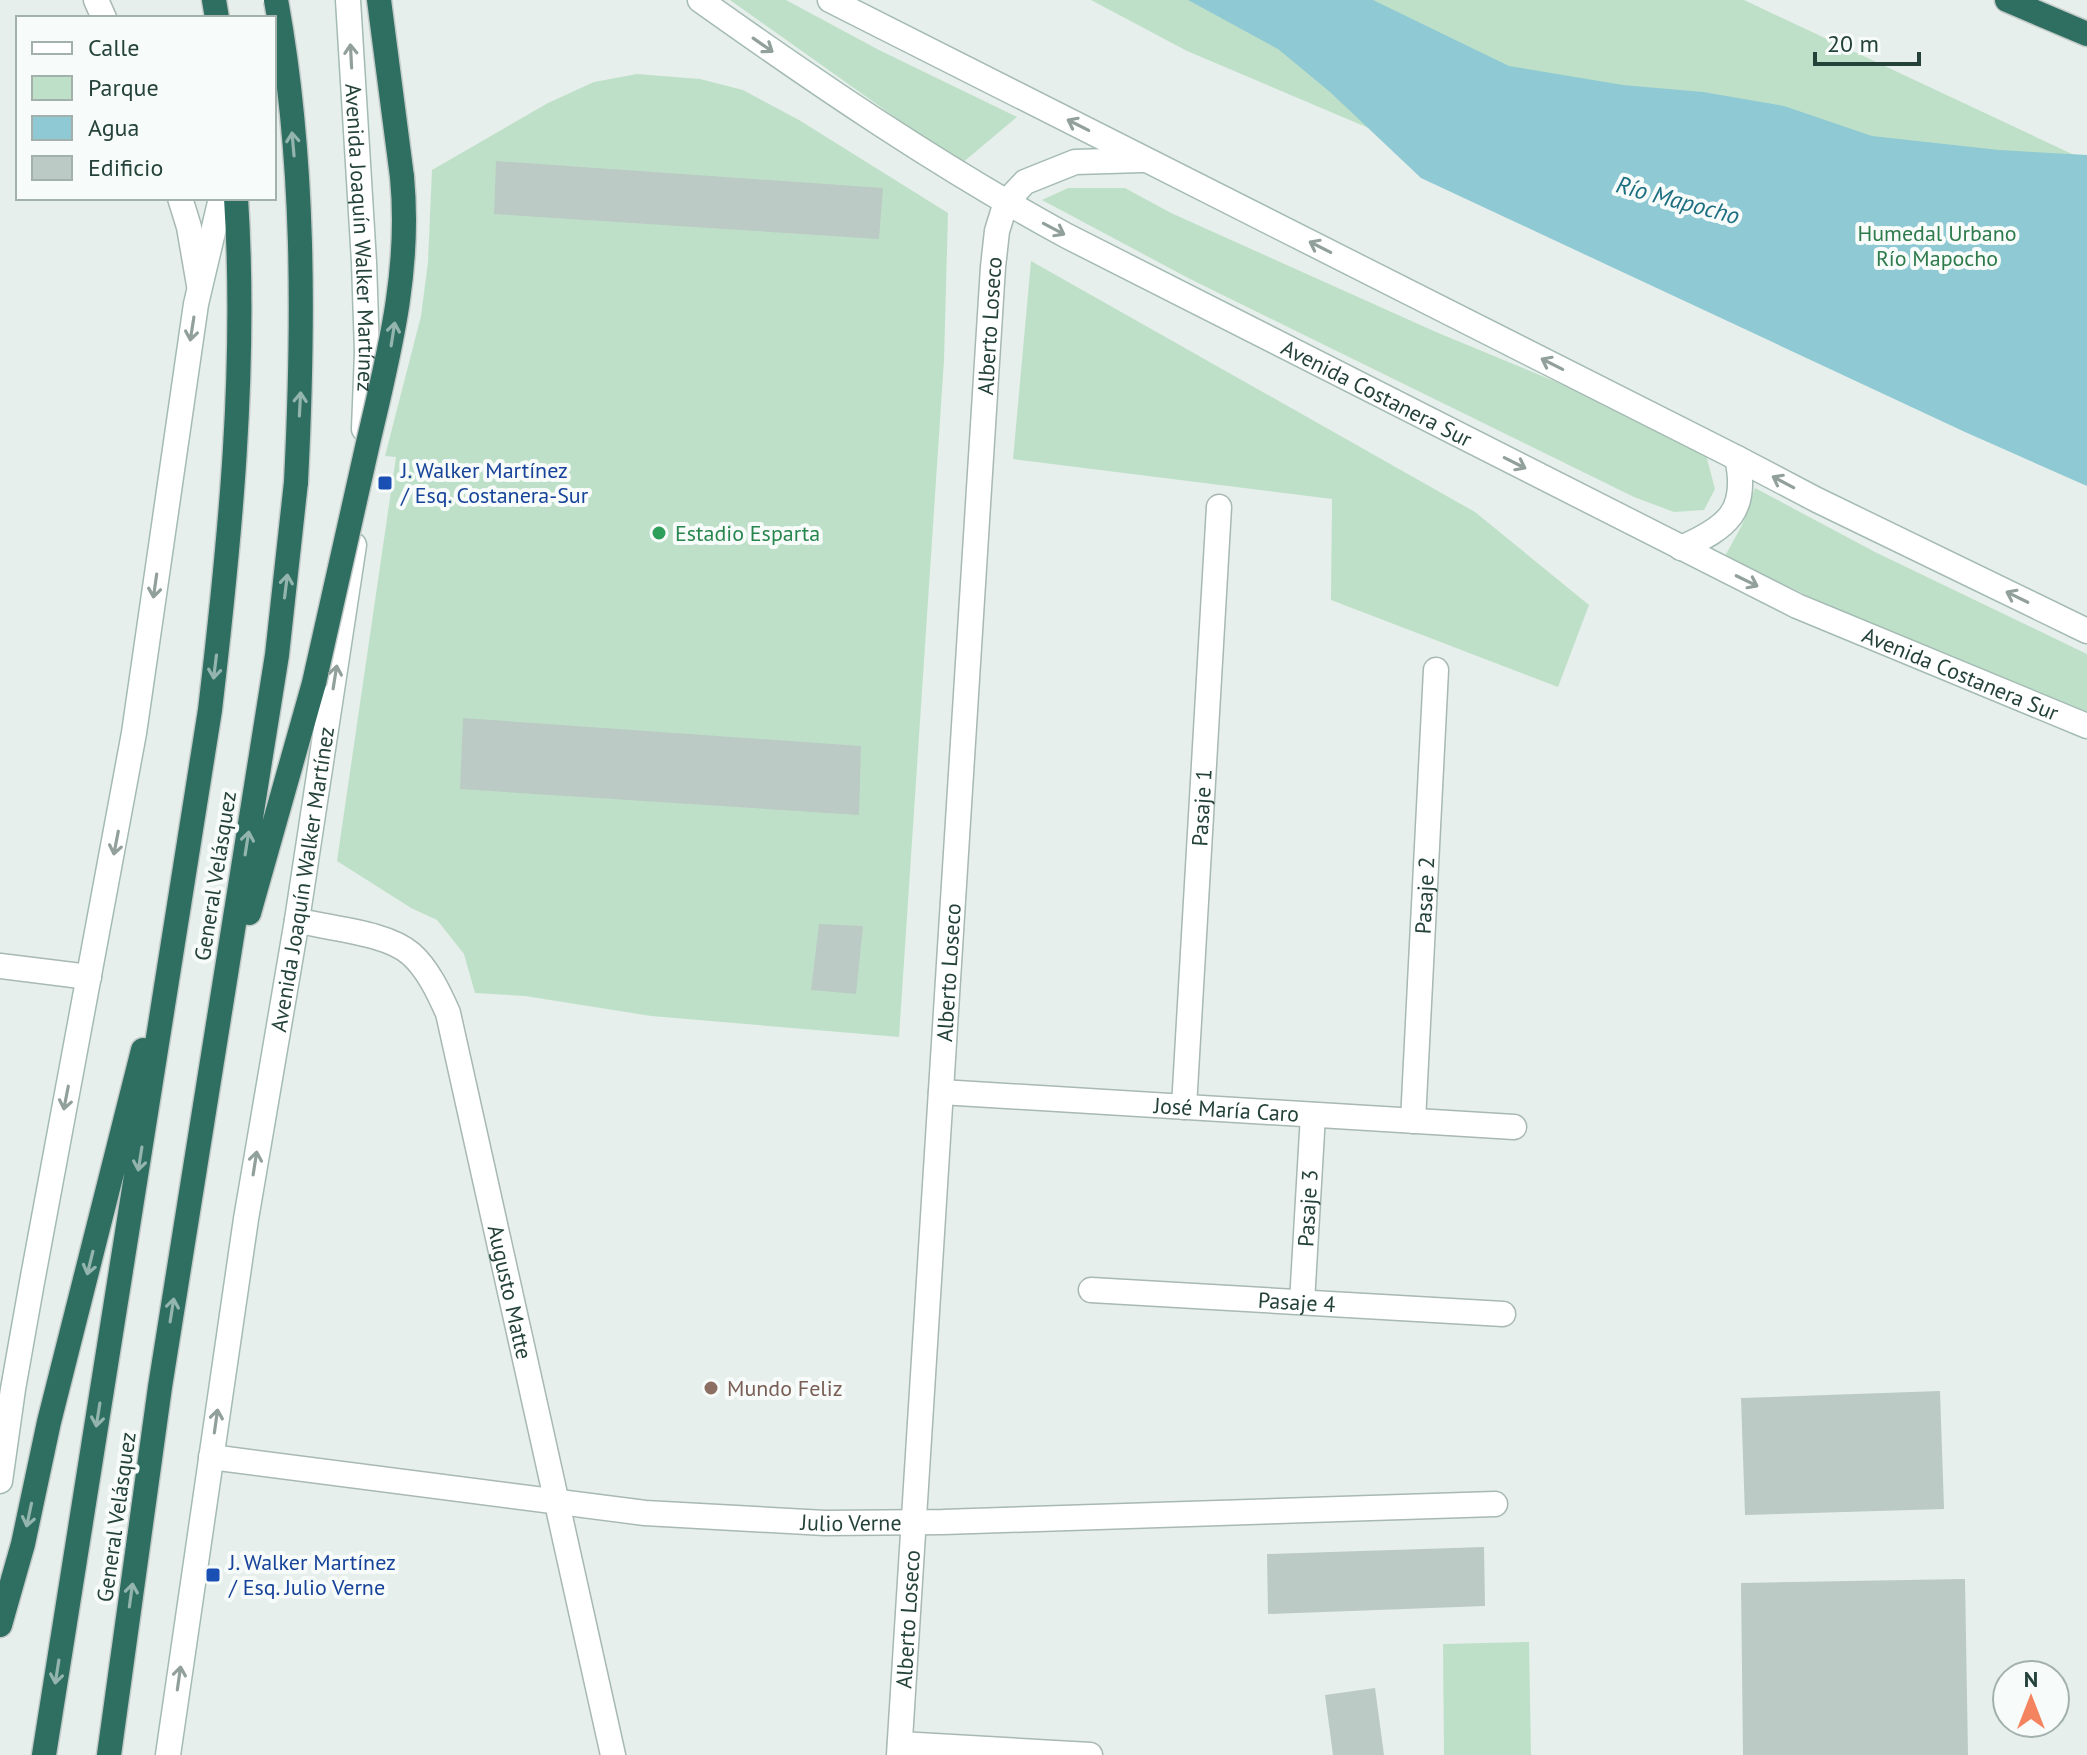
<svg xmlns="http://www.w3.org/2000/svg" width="2087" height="1755" viewBox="0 0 2087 1755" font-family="'PT Sans',sans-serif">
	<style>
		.green { fill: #bfe0c8 }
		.water { fill: #8ec9d4 }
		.building { fill: #bbcac4 }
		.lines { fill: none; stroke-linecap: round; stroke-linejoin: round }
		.minor-casing { stroke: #a8b8b2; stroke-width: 27 }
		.tertiary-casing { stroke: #a8b8b2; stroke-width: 27 }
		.secondary-casing { stroke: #a4bbb3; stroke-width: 27 }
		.motorway-casing { stroke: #c2cac8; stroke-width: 27 }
		.minor { stroke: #fff; stroke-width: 24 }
		.tertiary { stroke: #fff; stroke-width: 24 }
		.secondary { stroke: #fff; stroke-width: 24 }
		.motorway { stroke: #2f6f62; stroke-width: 24 }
		.motorway-bridge-casing { stroke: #c2cac8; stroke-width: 27; stroke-linecap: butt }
		.motorway-bridge { stroke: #2f6f62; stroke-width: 24 }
		.oneway { stroke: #92a09c }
		.oneway2 { stroke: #93b5ae }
		.transit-dot { fill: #1a4fb4; stroke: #f7fbf9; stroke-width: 3 }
		.leisure-dot { fill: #2e9e5b; stroke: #f7fbf9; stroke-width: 3 }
		.education-dot { fill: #8d6e63; stroke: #f7fbf9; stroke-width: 3 }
		.labels { text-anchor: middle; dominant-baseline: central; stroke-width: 8; stroke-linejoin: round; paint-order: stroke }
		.park-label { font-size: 22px; fill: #2d7a4b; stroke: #f7fbf9 }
		.street-label { font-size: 22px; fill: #24423a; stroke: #f7fbf9 }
		.transit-label { font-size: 22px; fill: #164399; stroke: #f7fbf9; text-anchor: start }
		.leisure-label { font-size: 22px; fill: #27864d; stroke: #f7fbf9; text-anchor: start }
		.education-label { font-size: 22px; fill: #785e54; stroke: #f7fbf9; text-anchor: start }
		.water-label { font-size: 24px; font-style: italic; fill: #1c6f80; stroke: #f7fbf9 }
	</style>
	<rect width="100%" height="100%" fill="#e6efeb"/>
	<path class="green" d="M 730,0 L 786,0 L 879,50 L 1017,117 L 961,164 Z
		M 1091,0 L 1744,0 L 2087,161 L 1510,188 L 1187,51 Z
		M 637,74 L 700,79 L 743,90 L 799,120 L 948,213 L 944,360 L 899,1037 L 651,1016 L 525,996 L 475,993 L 464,954 L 437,920 L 411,908 L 337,861 L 396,457 L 385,456 L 421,316 L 428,262 L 432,170 L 548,103 L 594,82 Z
		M 1068,188 L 1125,188 L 1171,213 L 1436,332 L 1607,403 L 1706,455 L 1715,489 L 1704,510 L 1674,512 L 1634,497 L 1190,279 L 1042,200 Z
		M 1031,261 L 1475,512 L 1589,605 L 1558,687 L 1331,600 L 1332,499 L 1013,459 Z
		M 1755,488 L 1875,552 L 2087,654 L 2087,715 C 1964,666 1844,615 1725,556 L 1742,525 Z
		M 1529,1642 L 1531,1755 L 1444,1755 L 1443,1644 Z"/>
	<path class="water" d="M 1188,0 L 1373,0 L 1509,66 L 1623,85 L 1703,92 L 1784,106 L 1872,136 L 1999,150 L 2087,155 L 2087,486 L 1965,432 L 1421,178 L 1330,92 L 1278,49 Z"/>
	<path class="building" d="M 496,161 L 883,188 L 879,239 L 494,214 Z
		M 463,718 L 861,746 L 859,815 L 460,789 Z
		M 819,924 L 863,926 L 856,994 L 811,990 Z
		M 1940,1391 L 1944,1509 L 1745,1515 L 1741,1398 Z
		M 1484,1547 L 1485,1606 L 1268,1614 L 1267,1554 Z
		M 1965,1579 L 1968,1755 L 1743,1755 L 1741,1583 Z
		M 1375,1688 L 1384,1755 L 1333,1755 L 1325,1695 Z"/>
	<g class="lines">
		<g class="minor-casing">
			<g id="minor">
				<path id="s1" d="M 297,920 C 329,929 386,932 411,954 C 428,969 439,993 448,1013 L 613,1755"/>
				<path d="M 0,966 L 89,977"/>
				<path id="s2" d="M 941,1092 L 1514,1127"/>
				<path id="s3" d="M 1184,1107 L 1219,507"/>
				<path id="s4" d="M 1413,1121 L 1436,670"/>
				<path id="s5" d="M 1091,1290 L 1503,1314"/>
				<path id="s6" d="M 1302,1302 L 1313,1115"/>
				<path id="s7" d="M 211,1457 L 645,1513 L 825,1523 L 943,1522 L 1495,1504"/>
				<path d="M 900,1744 L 1090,1755"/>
				<path id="s8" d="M 899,1755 L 993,267 L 997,231 L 1006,202"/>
			</g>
		</g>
		<g class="tertiary-casing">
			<path id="tertiary" d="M 96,0 L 104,18
				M 180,198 L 189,227 L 199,285"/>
		</g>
		<g class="secondary-casing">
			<g id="secondary">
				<path id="s9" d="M 348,0 L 364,262 L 367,352 L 364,429"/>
				<path id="s10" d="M 700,0 C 818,84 940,167 1067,236 L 1797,606 L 2087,726"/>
				<path d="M 830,0 L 1737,458 L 1817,500 L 2087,631"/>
				<path d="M 1006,202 L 1025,182 L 1075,162 L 1142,160"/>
				<path d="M 1681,548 C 1727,528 1749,511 1737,458"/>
				<path d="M 0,1481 L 13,1389 L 32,1282 L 134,733 L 196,304 L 221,198"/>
				<path id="s11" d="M 168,1755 L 246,1219 L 297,920 L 354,545"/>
			</g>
		</g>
		<g class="motorway-casing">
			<path id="motorway" d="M 214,0 L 217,18
				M 379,0 L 402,177
				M 2007,0 L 2087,34
				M 249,913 L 314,683
				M 0,1625 L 23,1544 L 49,1422 L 143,1050
				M 44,1755 L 210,710 C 230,540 247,369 236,198
				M 109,1755 L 160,1387 L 277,655 L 296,482"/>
		</g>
		<use href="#minor" class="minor"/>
		<use href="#tertiary" class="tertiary"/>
		<use href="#secondary" class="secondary"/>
		<use href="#motorway" class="motorway"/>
		<g class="motorway-bridge-casing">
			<path id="motorway-bridge" d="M 276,0 C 305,158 304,322 296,482
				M 314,683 C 332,603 350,523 368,443 C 389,354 411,270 402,177"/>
		</g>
		<use href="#motorway-bridge" class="motorway-bridge"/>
	</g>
	<defs><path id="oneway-shaft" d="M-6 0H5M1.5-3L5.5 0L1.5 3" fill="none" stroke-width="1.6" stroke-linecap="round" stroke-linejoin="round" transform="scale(2)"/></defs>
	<g class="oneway">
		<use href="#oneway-shaft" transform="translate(763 45) rotate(35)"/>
		<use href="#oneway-shaft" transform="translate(351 56) rotate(-93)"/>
		<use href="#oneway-shaft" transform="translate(1078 125) rotate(-153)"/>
		<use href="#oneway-shaft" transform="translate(1054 229) rotate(28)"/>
		<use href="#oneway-shaft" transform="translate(1320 247) rotate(-153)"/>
		<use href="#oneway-shaft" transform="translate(192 329) rotate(99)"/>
		<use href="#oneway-shaft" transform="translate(1552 364) rotate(-153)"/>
		<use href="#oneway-shaft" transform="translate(1515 463) rotate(27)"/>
		<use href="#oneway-shaft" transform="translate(1783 482) rotate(-152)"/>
		<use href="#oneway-shaft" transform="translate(1747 581) rotate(26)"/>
		<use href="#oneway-shaft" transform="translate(155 586) rotate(98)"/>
		<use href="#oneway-shaft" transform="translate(2017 597) rotate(-154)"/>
		<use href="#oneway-shaft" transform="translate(335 677) rotate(-81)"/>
		<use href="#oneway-shaft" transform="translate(116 843) rotate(101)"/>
		<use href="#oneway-shaft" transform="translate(66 1098) rotate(101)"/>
		<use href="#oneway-shaft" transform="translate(255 1163) rotate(-81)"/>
		<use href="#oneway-shaft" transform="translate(216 1421) rotate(-82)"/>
		<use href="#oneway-shaft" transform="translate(179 1678) rotate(-82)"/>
	</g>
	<g class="oneway2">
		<use href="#oneway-shaft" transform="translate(293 144) rotate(-95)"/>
		<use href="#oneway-shaft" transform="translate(393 334) rotate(-81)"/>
		<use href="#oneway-shaft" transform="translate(300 404) rotate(-87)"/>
		<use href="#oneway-shaft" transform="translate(286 586) rotate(-83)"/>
		<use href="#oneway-shaft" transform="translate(215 667) rotate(97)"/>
		<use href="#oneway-shaft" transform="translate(247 843) rotate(-81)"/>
		<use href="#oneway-shaft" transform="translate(140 1159) rotate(99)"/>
		<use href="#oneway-shaft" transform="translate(90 1263) rotate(104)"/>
		<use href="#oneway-shaft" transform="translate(172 1310) rotate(-81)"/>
		<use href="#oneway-shaft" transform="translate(98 1415) rotate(99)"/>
		<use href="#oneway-shaft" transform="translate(29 1515) rotate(102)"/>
		<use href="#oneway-shaft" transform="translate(131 1595) rotate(-82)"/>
		<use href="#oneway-shaft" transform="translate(57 1672) rotate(99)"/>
	</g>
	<g class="transit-dot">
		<rect x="377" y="475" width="16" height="16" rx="4"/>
		<rect x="205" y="1567" width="16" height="16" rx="4"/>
	</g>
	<circle class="leisure-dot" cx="659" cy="533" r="8"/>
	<circle class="education-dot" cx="711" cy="1388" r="8"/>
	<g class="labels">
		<g class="park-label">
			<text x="1937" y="233">Humedal Urbano<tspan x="1937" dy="25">Río Mapocho</tspan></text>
		</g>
		<g class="street-label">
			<text stroke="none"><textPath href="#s9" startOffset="238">Avenida Joaquín Walker Martínez</textPath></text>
			<text stroke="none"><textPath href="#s8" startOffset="1432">Alberto Loseco</textPath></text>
			<text stroke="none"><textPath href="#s10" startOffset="784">Avenida Costanera Sur</textPath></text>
			<text stroke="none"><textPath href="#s10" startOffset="1432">Avenida Costanera Sur</textPath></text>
			<text stroke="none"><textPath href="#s3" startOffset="300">Pasaje 1</textPath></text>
			<text transform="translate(215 876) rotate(-81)">General Velásquez</text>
			<text stroke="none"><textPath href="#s11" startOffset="886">Avenida Joaquín Walker Martínez</textPath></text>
			<text stroke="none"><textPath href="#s4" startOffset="226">Pasaje 2</textPath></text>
			<text stroke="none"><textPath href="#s8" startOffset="784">Alberto Loseco</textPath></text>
			<text stroke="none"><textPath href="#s2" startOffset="286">José María Caro</textPath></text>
			<text stroke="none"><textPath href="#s6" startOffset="94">Pasaje 3</textPath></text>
			<text stroke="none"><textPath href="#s1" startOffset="476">Augusto Matte</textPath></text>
			<text stroke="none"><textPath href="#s5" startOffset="206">Pasaje 4</textPath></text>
			<text transform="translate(116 1517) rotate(-82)">General Velásquez</text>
			<text stroke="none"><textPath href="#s7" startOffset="644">Julio Verne</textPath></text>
			<text stroke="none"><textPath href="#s8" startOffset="136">Alberto Loseco</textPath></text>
		</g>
		<g class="transit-label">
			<text x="401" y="470">J. Walker Martínez<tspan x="401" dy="25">/ Esq. Costanera-Sur</tspan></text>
			<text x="229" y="1562">J. Walker Martínez<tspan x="229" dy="25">/ Esq. Julio Verne</tspan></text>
		</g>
		<g class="leisure-label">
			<text x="675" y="533">Estadio Esparta</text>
		</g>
		<g class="education-label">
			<text x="727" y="1388">Mundo Feliz</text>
		</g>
		<g class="water-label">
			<text transform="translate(1678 200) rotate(15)">Río Mapocho</text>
		</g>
	</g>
	<rect x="16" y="16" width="260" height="184" fill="#f7fbf9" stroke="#a3b1ad" stroke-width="2"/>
	<rect x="32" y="42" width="40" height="12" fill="#ffffff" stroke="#a3b1ad" stroke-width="2"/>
	<text x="88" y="56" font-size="24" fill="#24423a">Calle</text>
	<rect x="32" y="76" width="40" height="24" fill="#bfe0c8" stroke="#a3b1ad" stroke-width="2"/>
	<text x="88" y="96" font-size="24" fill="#24423a">Parque</text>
	<rect x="32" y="116" width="40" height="24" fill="#8ec9d4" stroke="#a3b1ad" stroke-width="2"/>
	<text x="88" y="136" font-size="24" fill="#24423a">Agua</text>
	<rect x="32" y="156" width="40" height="24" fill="#bbcac4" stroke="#a3b1ad" stroke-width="2"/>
	<text x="88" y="176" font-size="24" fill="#24423a">Edificio</text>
	<g transform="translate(2031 1699)"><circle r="38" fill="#f7fbf9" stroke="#a3b1ad" stroke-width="2"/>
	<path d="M0-6L14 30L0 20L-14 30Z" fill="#f4845f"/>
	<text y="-12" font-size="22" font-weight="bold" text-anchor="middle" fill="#24423a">N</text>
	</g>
	<path d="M1815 52v12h104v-12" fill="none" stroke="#24423a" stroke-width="4"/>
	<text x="1827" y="52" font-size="24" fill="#24423a" stroke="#f7fbf9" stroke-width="6" paint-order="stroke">20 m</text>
</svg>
